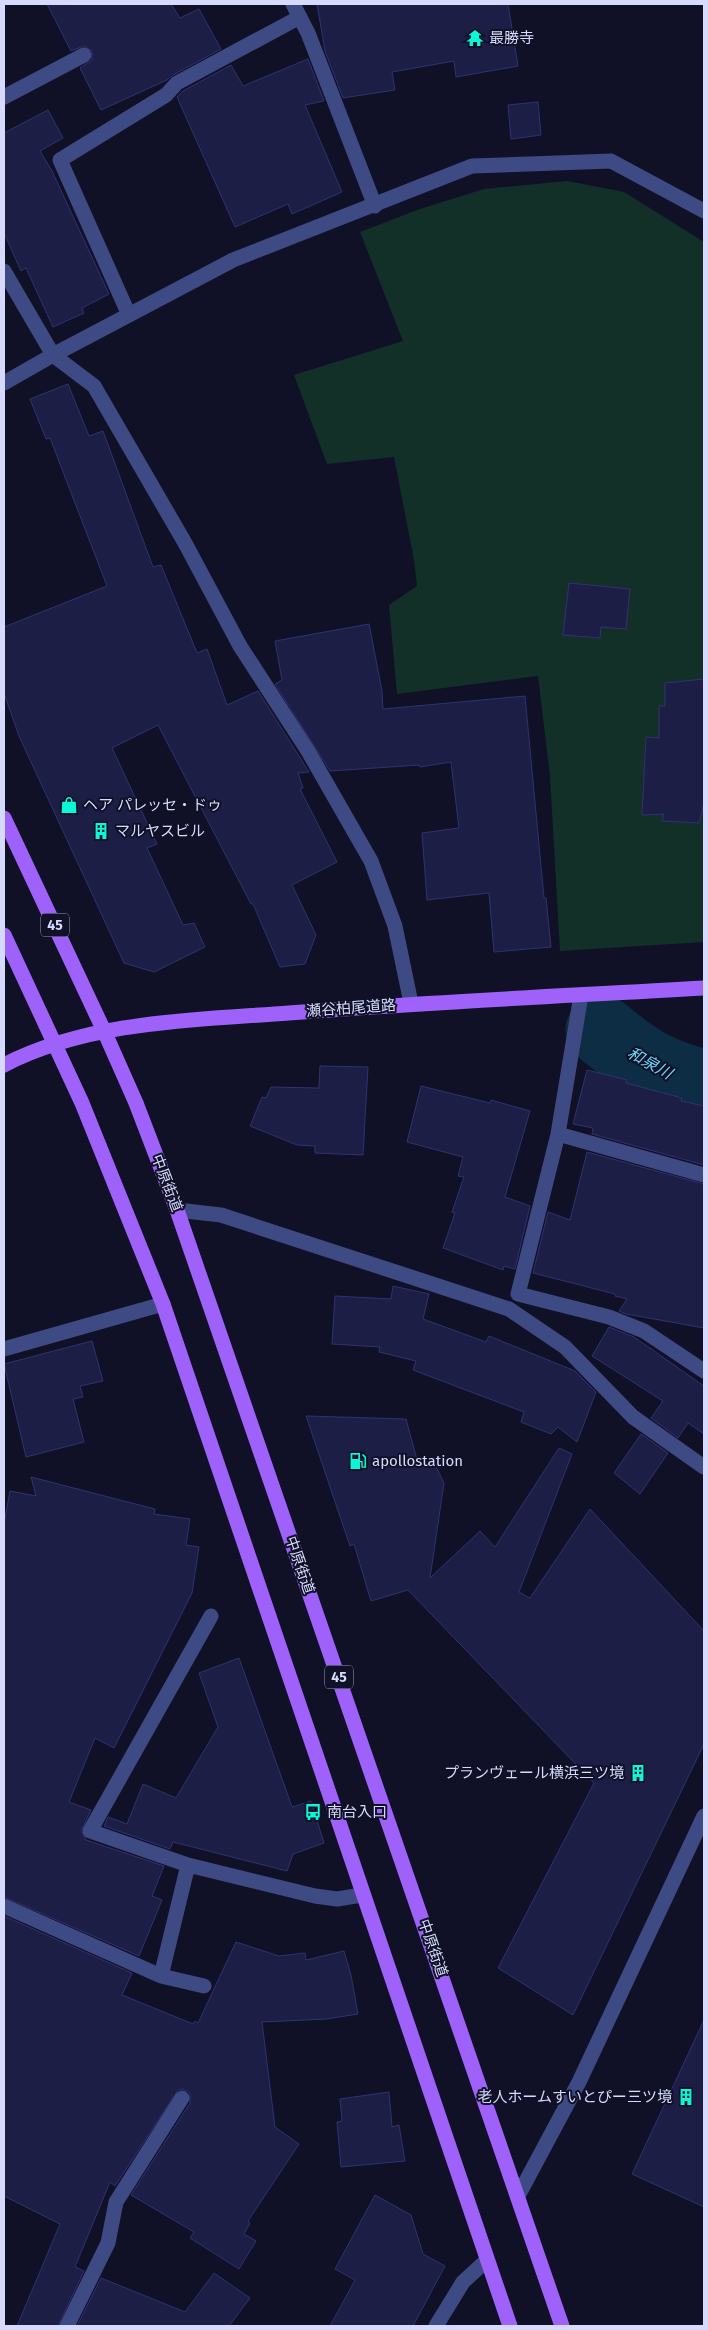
<svg xmlns="http://www.w3.org/2000/svg" width="708" height="2330" viewBox="0 0 708 2330" font-family="'Fira Sans','Noto Sans JP',sans-serif">
	<style>
		.green { fill: #133028 }
		.lines { fill: none; stroke-linecap: round; stroke-linejoin: round }
		.river { stroke: #0c2d43; stroke-width: 71 }
		.building { fill: #1d1e46; stroke: #303271 }
		.minor { stroke: #3d4a83; stroke-width: 15 }
		.major { stroke: #9e62fa; stroke-width: 15 }
		.labels { text-anchor: middle; dominant-baseline: central; stroke-width: 4; stroke-linejoin: round; paint-order: stroke }
		.shield { fill: #101126; stroke: #9b9ebd; stroke-width: 1 }
		.shield-label { font-size: 14px; font-weight: bold; fill: #d6dbfe }
		.poi-label { font-size: 15px; fill: #d6dbfe; stroke: #101126; text-anchor: start }
		.street-label { font-size: 15px; fill: #d6dbfe; stroke: #101126 }
		.water-label { font-size: 16px; font-style: italic; fill: #68d7fa; stroke: #101126 }
	</style>
	<rect width="100%" height="100%" fill="#101126"/>
	<path class="green" d="M 567,181 L 624,192 L 704,242 L 704,942 L 560,951 L 550,776 L 538,676 L 397,694 L 389,605 L 417,586 L 414,560 L 394,457 L 327,464 L 294,375 L 403,341 L 360,232 L 420,209 L 484,189 Z"/>
	<g class="lines">
		<path class="river" d="M 601,1030 C 638,1061 657,1073 704,1085"/>
	</g>
	<path class="building" d="M 47,4 L 171,4 L 180,18 L 199,9 L 221,49 L 173,75 L 167,80 L 101,110 L 80,68 L 92,60 L 92,51 L 84,46 L 71,51 Z
		M 317,4 L 508,4 L 518,66 L 456,77 L 454,61 L 392,72 L 395,90 L 343,98 L 325,51 Z
		M 308,59 L 324,101 L 305,105 L 342,192 L 292,214 L 288,204 L 235,227 L 177,97 L 183,91 L 231,65 L 243,86 Z
		M 538,102 L 541,135 L 511,139 L 508,105 Z
		M 48,110 L 63,138 L 40,151 L 52,171 L 109,294 L 82,308 L 84,313 L 53,327 L 26,268 L 21,271 L 4,233 L 4,133 Z
		M 68,384 L 89,436 L 103,431 L 153,567 L 161,565 L 197,653 L 207,649 L 227,705 L 258,691 L 309,772 L 298,773 L 303,788 L 300,789 L 337,862 L 292,885 L 316,935 L 305,964 L 280,967 L 253,904 L 251,904 L 158,725 L 112,748 L 157,844 L 147,848 L 183,925 L 194,923 L 205,947 L 154,972 L 124,963 L 19,736 L 4,693 L 4,627 L 107,586 L 50,438 L 46,439 L 30,399 Z
		M 569,583 L 630,589 L 626,629 L 601,627 L 600,638 L 563,635 Z
		M 369,624 L 382,691 L 383,709 L 525,696 L 544,898 L 546,898 L 551,947 L 494,952 L 489,893 L 427,900 L 422,833 L 459,828 L 451,762 L 420,767 L 419,765 L 330,771 L 275,684 L 282,680 L 275,641 Z
		M 704,679 L 704,803 L 699,823 L 662,821 L 664,814 L 642,815 L 646,737 L 659,738 L 659,706 L 665,706 L 665,683 Z
		M 320,1066 L 368,1067 L 363,1155 L 315,1153 L 315,1146 L 297,1145 L 250,1126 L 262,1097 L 266,1098 L 271,1087 L 319,1088 Z
		M 587,1070 L 627,1080 L 626,1083 L 682,1098 L 681,1101 L 704,1106 L 704,1165 L 592,1134 L 593,1128 L 573,1124 Z
		M 421,1086 L 490,1103 L 491,1100 L 530,1111 L 505,1197 L 530,1206 L 515,1269 L 504,1266 L 503,1270 L 443,1248 L 455,1213 L 452,1212 L 464,1177 L 458,1176 L 463,1157 L 407,1142 Z
		M 587,1152 L 704,1184 L 704,1328 L 626,1314 L 619,1311 L 627,1299 L 615,1296 L 615,1294 L 533,1273 L 548,1212 L 570,1220 Z
		M 393,1286 L 429,1294 L 423,1319 L 486,1342 L 489,1336 L 575,1371 L 596,1392 L 577,1442 L 558,1427 L 551,1434 L 521,1422 L 524,1412 L 413,1370 L 416,1361 L 379,1352 L 380,1347 L 332,1344 L 335,1296 L 391,1299 Z
		M 609,1327 L 634,1337 L 704,1386 L 704,1434 L 688,1423 L 678,1438 L 651,1418 L 663,1401 L 592,1356 Z
		M 92,1341 L 103,1381 L 80,1386 L 83,1397 L 73,1399 L 84,1442 L 26,1457 L 4,1364 Z
		M 306,1416 L 406,1419 L 419,1467 L 434,1463 L 444,1483 L 430,1578 L 480,1531 L 495,1547 L 559,1448 L 572,1454 L 519,1592 L 530,1598 L 590,1509 L 704,1631 L 704,1744 L 573,2015 L 498,1968 L 594,1783 L 408,1590 L 371,1601 L 354,1544 L 350,1546 Z
		M 641,1434 L 668,1453 L 640,1494 L 614,1473 Z
		M 31,1477 L 155,1509 L 154,1514 L 190,1519 L 186,1545 L 199,1547 L 192,1593 L 114,1748 L 95,1738 L 69,1802 L 91,1810 L 81,1831 L 86,1840 L 164,1866 L 152,1896 L 162,1900 L 139,1956 L 4,1897 L 4,1524 L 10,1491 L 36,1496 Z
		M 239,1658 L 292,1807 L 311,1801 L 324,1843 L 293,1854 L 287,1871 L 173,1842 L 170,1849 L 104,1826 L 108,1817 L 127,1824 L 143,1784 L 176,1798 L 218,1727 L 199,1673 Z
		M 4,1916 L 132,1973 L 122,1995 L 193,2024 L 195,2021 L 198,2023 L 236,1942 L 279,1956 L 305,1953 L 306,1960 L 344,1951 L 351,1975 L 358,2014 L 326,2019 L 262,2022 L 275,2127 L 299,2144 L 248,2221 L 250,2223 L 244,2234 L 256,2241 L 239,2269 L 190,2238 L 194,2232 L 131,2195 L 190,2103 L 190,2093 L 183,2089 L 178,2090 L 115,2186 L 110,2182 L 75,2267 L 84,2271 L 58,2326 L 17,2326 L 60,2224 L 4,2196 Z
		M 704,2020 L 704,2207 L 632,2174 Z
		M 389,2092 L 392,2127 L 399,2125 L 405,2161 L 341,2167 L 337,2122 L 342,2121 L 340,2099 Z
		M 375,2195 L 411,2215 L 423,2254 L 445,2266 L 413,2326 L 330,2326 L 355,2280 L 335,2269 Z
		M 214,2273 L 250,2298 L 229,2326 L 77,2326 L 101,2278 L 185,2312 Z"/>
	<g class="lines">
		<path class="minor" d="M 293,4 L 308,33 L 375,206
			M 4,97 L 84,55
			M 4,271 L 53,355 L 94,386 L 185,543 L 240,646 L 308,751 L 371,861 L 395,926 L 411,1003
			M 129,315 L 60,160 L 166,95 L 177,83 L 300,17
			M 4,383 L 53,355 L 233,260 L 472,166 L 611,161 L 704,211
			M 581,995 L 558,1134 L 704,1175
			M 558,1134 L 518,1294 L 609,1317 L 644,1331 L 704,1371
			M 177,1210 L 221,1215 L 509,1309 L 565,1347 L 633,1417 L 704,1467
			M 4,1349 L 163,1304
			M 211,1616 L 90,1831 L 188,1865 L 315,1896 L 337,1899 L 362,1895
			M 4,1906 L 161,1976 L 188,1865
			M 161,1976 L 204,1986
			M 518,2196 L 579,2082 L 704,1816
			M 67,2326 L 108,2243 L 116,2202 L 182,2098
			M 436,2326 L 463,2282 L 487,2260"/>
		<path class="major" d="M 4,818 L 105,1033 L 136,1103 L 177,1210 L 562,2326
			M 4,935 L 82,1103 L 163,1304 L 510,2326
			M 4,1065 C 89,1021 194,1020 289,1013 C 427,1002 566,996 704,988"/>
	</g>
	<defs>
		<g id="temple-bare" transform="scale(1.35)"><path d="M0-6L5-2H3V0L6.5 2.5H4V6H1.5V3h-3V6H-4V2.5H-6.5L-3 0V-2H-5Z" fill="#0af7d8" stroke="#101126" stroke-width="2.5" paint-order="stroke"/></g>
		<g id="shop-bare" transform="scale(1.35)"><path d="M-5-2.5h2.3a2.7 3.5 0 0 1 5.4 0H5L5.5 6h-11ZM-1.5-2.5h3a1.5 2.3 0 0 0-3 0Z" fill="#0af7d8" stroke="#101126" stroke-width="2.5" paint-order="stroke"/></g>
		<g id="building-bare" transform="scale(1.35)"><path d="M-4-6H4V6H1V3H-1V6H-4ZM-2.5-4.3h1.7v1.8h-1.7ZM.8-4.3h1.7v1.8H.8ZM-2.5-1h1.7V.8h-1.7ZM.8-1h1.7V.8H.8Z" fill="#0af7d8" stroke="#101126" stroke-width="2.5" paint-order="stroke"/></g>
		<g id="fuel-bare" transform="scale(1.35)"><path d="M-5.5-6h7V0h2V4h1.3V-2.5L3-4.5l.8-.8L6-3V5H2.5V1h-1V6h-7ZM-4.2-4.7v3.2H.2V-4.7Z" fill="#0af7d8" stroke="#101126" stroke-width="2.5" paint-order="stroke"/></g>
		<g id="bus-bare" transform="scale(1.35)"><path d="M-5-6H5V4H4V6H2V4H-2V6H-4V4H-5ZM-3.5-4V0h7V-4ZM-3.5 1.2v1.5H-2V1.2ZM2 1.2v1.5H3.5V1.2Z" fill="#0af7d8" stroke="#101126" stroke-width="2.5" paint-order="stroke"/></g>
	</defs>
	<g fill-rule="evenodd">
		<use href="#temple-bare" x="475" y="38"/>
		<use href="#shop-bare" x="69" y="805"/>
		<use href="#building-bare" x="101" y="831"/>
		<use href="#fuel-bare" x="358" y="1461"/>
		<use href="#building-bare" x="638" y="1773"/>
		<use href="#bus-bare" x="313" y="1812"/>
		<use href="#building-bare" x="686" y="2097"/>
	</g>
	<g class="labels">
		<g class="shield">
			<rect x="41" y="913.5" width="28" height="23" rx="4"/>
			<rect x="325" y="1665.5" width="28" height="23" rx="4"/>
		</g>
		<g class="shield-label">
			<text x="55" y="925">45</text>
			<text x="339" y="1677">45</text>
		</g>
		<g class="poi-label">
			<text x="489" y="38">最勝寺</text>
			<text x="83" y="805">ヘア パレッセ・ドゥ</text>
			<text x="115" y="831">マルヤスビル</text>
			<text x="372" y="1461">apollostation</text>
			<text x="624" y="1773" text-anchor="end">プランヴェール横浜三ツ境</text>
			<text x="327" y="1812">南台入口</text>
			<text x="672" y="2097" text-anchor="end">老人ホームすいとぴー三ツ境</text>
		</g>
		<g class="street-label">
			<text transform="translate(351 1008) rotate(-4)">瀬谷柏尾道路</text>
			<text transform="translate(167 1183) rotate(69)">中原街道</text>
			<text transform="translate(300 1565) rotate(71)">中原街道</text>
			<text transform="translate(433 1948) rotate(71)">中原街道</text>
		</g>
		<g class="water-label">
			<text transform="translate(650 1063) rotate(29)">和泉川</text>
		</g>
	</g>
	<rect width="708" height="2330" fill="none" stroke="#d6dbfe" stroke-width="10"/>
</svg>
